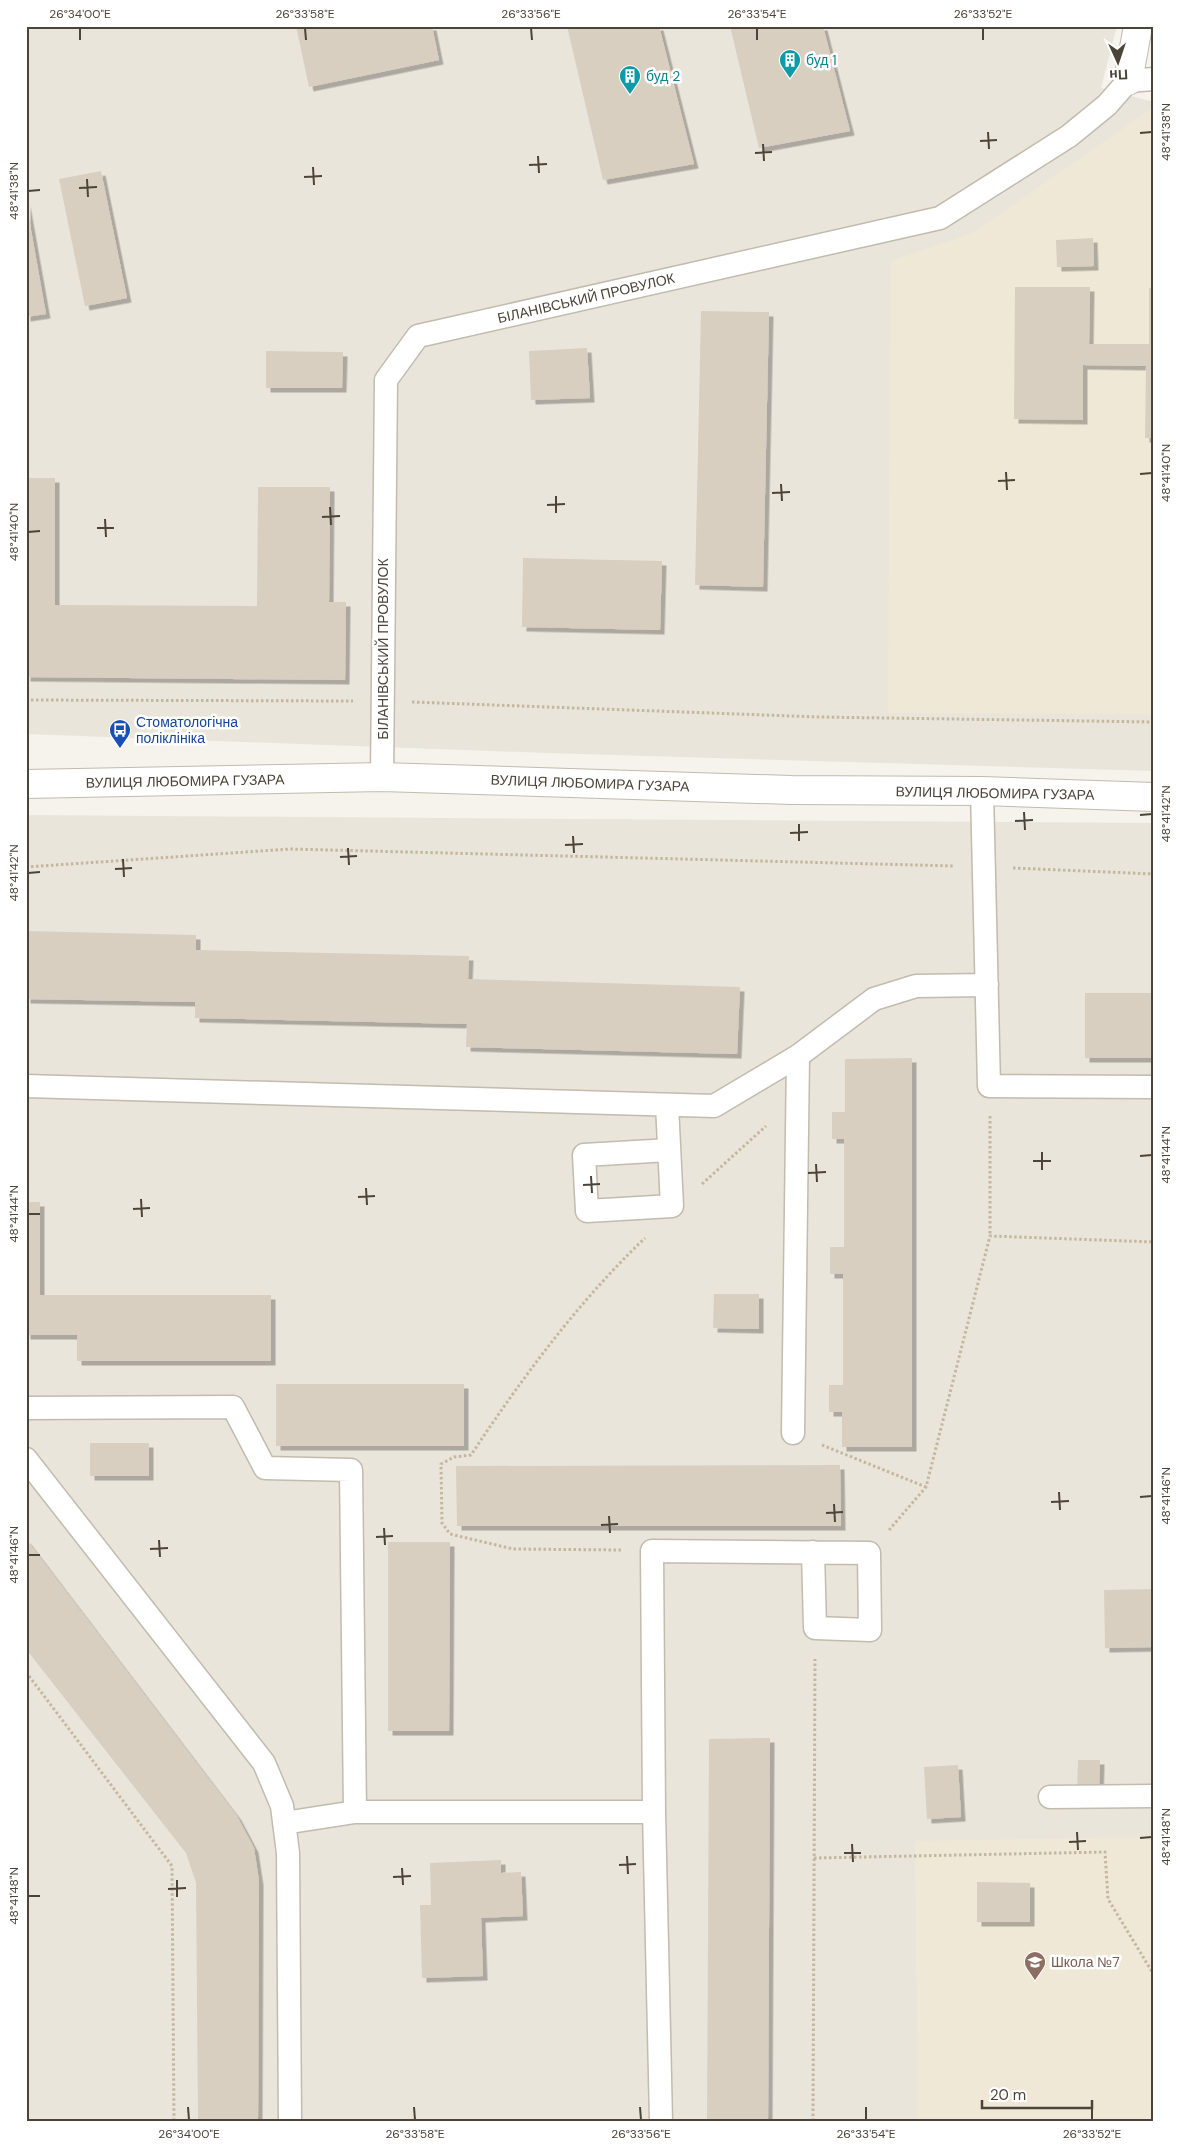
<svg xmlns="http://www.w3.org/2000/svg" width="1180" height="2147" viewBox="0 0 1180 2147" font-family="'DM Sans',sans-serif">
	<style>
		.residential { fill: #eae5da }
		.education { fill: #efe8d6 }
		.building { fill: #d8cfc1; filter: url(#shadow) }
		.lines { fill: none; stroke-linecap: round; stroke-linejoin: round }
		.service-casing { stroke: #c2bbae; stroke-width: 25 }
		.minor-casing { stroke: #c2bbae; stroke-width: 30 }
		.path { stroke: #c4b79f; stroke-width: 3; stroke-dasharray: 2.5 2.5; stroke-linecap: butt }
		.service { stroke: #fff; stroke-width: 22 }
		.minor { stroke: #fff; stroke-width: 28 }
		.ticks { fill: none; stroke: #4b4439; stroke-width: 2 }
		.labels { text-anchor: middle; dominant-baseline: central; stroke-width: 5; stroke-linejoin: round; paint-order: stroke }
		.culture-label { font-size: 14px; fill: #0d838f; stroke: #fff; text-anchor: start }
		.street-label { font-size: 14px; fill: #4b4439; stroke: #fff }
		.transit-label { font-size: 14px; fill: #164399; stroke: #fff; text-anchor: start }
		.education-label { font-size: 14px; fill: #785e54; stroke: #fff; text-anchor: start }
		.neatline { fill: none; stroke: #4b4439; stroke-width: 2 }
		.ticks-label { font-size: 12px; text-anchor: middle; fill: #4b4439 }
	</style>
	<defs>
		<filter id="shadow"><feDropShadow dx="4.5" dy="4.5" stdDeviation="0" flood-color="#0004"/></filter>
	</defs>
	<rect width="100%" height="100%" fill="#f6f3ec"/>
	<path class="residential" d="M 26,26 L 1117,26 L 1101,88 L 1154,102 L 1154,771 L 547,753 L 26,734 Z
		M 26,815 L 1154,823 L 1154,2121 L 26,2121 Z"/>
	<path class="education" d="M 1154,107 L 1154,714 L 888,713 L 891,261 L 973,233 Z
		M 1154,1837 L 1154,2121 L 918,2121 L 915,1841 Z"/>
	<path class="building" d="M 296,26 L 432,26 L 439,60 L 309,87 Z
		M 567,26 L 659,26 L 694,164 L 603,180 Z
		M 730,26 L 823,26 L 850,131 L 759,148 Z
		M 101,171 L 127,298 L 85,306 L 59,179 Z
		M 26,202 L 46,314 L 26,317 Z
		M 1093,238 L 1094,266 L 1057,267 L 1056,240 Z
		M 1015,287 L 1090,287 L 1089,344 L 1149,344 L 1149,288 L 1154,288 L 1154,438 L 1145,438 L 1146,366 L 1083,365 L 1083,420 L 1014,419 Z
		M 701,311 L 769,312 L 763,587 L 695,585 Z
		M 587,348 L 590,398 L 531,400 L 529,351 Z
		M 266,351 L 343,352 L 342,388 L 266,388 Z
		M 26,478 L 55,478 L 55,605 L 257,606 L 258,487 L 330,487 L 329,602 L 346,602 L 345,680 L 26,677 Z
		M 523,558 L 662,561 L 660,630 L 522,627 Z
		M 26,931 L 196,935 L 196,950 L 469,956 L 468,979 L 740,987 L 737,1054 L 466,1047 L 467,1024 L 195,1018 L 195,1002 L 26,999 Z
		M 1085,993 L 1154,993 L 1154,1058 L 1085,1058 Z
		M 912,1058 L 912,1447 L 842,1447 L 842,1412 L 829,1412 L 829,1385 L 843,1385 L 843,1274 L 830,1274 L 830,1247 L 844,1247 L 844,1139 L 832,1139 L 832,1112 L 845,1112 L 845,1059 Z
		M 26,1202 L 40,1202 L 40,1295 L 271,1295 L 271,1361 L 77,1361 L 77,1335 L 26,1335 Z
		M 714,1294 L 759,1294 L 759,1329 L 713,1328 Z
		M 276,1384 L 464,1384 L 464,1446 L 276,1446 Z
		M 90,1443 L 149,1443 L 149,1476 L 90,1476 Z
		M 840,1465 L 841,1526 L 457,1526 L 456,1466 Z
		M 26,1539 L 237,1816 L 254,1848 L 259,1881 L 258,2121 L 198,2121 L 196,1883 L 186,1853 L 26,1649 Z
		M 388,1542 L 450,1542 L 449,1731 L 388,1731 Z
		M 1154,1589 L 1154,1647 L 1105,1648 L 1104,1590 Z
		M 770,1738 L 768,2121 L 707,2121 L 709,1739 Z
		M 1078,1760 L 1100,1760 L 1099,1793 L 1077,1792 Z
		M 958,1765 L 961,1817 L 927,1819 L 924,1767 Z
		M 501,1860 L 501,1873 L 521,1872 L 523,1916 L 481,1918 L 483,1976 L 422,1978 L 420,1905 L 431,1905 L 430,1863 Z
		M 977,1882 L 1030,1883 L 1030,1922 L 977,1922 Z"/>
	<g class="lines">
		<g class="service-casing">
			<path id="service" d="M 382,777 L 386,380 L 418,336 L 940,218 L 1069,136 L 1107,105 L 1128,81 L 1154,79
				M 982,791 L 989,1086 L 1154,1087
				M 26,1086 L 714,1106 L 798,1056 L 874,999 L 916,986 L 987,985
				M 667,1105 L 672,1206 L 587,1211 L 584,1155 L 669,1150
				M 26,1408 L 233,1407 L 265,1468 L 351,1470 L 355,1812
				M 793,1433 L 798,1056
				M 26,1459 L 264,1763 L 282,1806 L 288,1853 L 290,2121
				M 1050,1797 L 1154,1796
				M 654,1812 L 652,1551 L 869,1553 L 870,1630 L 815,1628 L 813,1552
				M 284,1823 L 355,1812 L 654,1812 L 661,2121"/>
		</g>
		<g class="minor-casing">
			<path id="minor" d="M 1128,81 L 1138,26
				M 26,784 L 382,777 L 791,790 L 982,791 L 1154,797"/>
		</g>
		<path class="path" d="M 26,700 L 353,701
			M 412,702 L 819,717 L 1154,722
			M 26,867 L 290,849 L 955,866
			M 1013,868 L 1154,874
			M 990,1116 L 990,1236
			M 702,1184 L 766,1126
			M 822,1445 L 926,1487
			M 889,1530 L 926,1487 L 990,1236 L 1154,1242
			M 621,1550 L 513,1549 L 450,1534 L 442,1523 L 441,1464 L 454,1457 L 471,1455 C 522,1378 578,1302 645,1238
			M 26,1672 L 172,1866 L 174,2121
			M 814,1858 L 1105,1852 L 1108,1899 L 1154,1975
			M 813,2121 L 815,1659"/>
		<use href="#service" class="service"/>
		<use href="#minor" class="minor"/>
	</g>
	<path class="ticks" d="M 80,28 L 80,40M 305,28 L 306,40M 531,28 L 532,40M 757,28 L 757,40M 983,28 L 983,40M 988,132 L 989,149M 1140,133 L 1152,132M 980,141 L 997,140M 763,144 L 764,161M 755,153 L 772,152M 538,156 L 539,173M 529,165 L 547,164M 313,167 L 314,185M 304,177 L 322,176M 87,179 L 88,197M 79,188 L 97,187M 28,191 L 40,190M 1006,472 L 1007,490M 1140,474 L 1152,473M 998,481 L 1015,480M 781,484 L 782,501M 772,493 L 790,492M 556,496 L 556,513M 547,505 L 565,504M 330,507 L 331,525M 322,517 L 340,516M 105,519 L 106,537M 97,528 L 114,528M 28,532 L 40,531M 1024,812 L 1025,830M 1140,815 L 1152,814M 1015,821 L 1033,820M 799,824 L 799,841M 790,833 L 808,832M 573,836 L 574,853M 565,845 L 583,844M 348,848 L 349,865M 340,857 L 357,856M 123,859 L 124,877M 115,869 L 132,868M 28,873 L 40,872M 1042,1152 L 1042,1170M 1140,1156 L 1152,1155M 1033,1161 L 1051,1161M 816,1164 L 817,1182M 808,1173 L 826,1172M 591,1176 L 592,1193M 583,1185 L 600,1184M 366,1188 L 367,1205M 358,1197 L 375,1196M 141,1199 L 142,1217M 133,1209 L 150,1208M 28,1214 L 40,1214M 1059,1492 L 1060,1510M 1140,1497 L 1152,1496M 1051,1502 L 1069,1501M 834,1504 L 835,1522M 826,1513 L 843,1512M 609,1516 L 610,1533M 601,1525 L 618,1524M 384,1528 L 385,1545M 376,1537 L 393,1536M 159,1540 L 160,1557M 150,1549 L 168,1548M 28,1555 L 40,1555M 1077,1832 L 1078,1850M 1140,1838 L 1152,1837M 1069,1842 L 1086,1841M 852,1844 L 853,1862M 844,1853 L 861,1853M 627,1856 L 628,1874M 619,1865 L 636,1864M 402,1868 L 403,1885M 393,1877 L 411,1876M 177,1880 L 177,1897M 168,1889 L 186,1888M 28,1896 L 40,1896M 188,2107 L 189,2120M 414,2107 L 415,2120M 640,2107 L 641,2120M 866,2107 L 866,2120M 1092,2107 L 1092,2120"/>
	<defs>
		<g id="building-pin" transform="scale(1.125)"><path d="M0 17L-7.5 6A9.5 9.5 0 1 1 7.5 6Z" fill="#0f9aa8" stroke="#fff"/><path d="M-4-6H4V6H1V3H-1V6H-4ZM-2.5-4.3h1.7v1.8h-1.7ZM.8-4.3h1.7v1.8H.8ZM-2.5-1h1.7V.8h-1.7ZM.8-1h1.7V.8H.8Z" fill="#fff"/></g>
		<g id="bus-pin" transform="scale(1.125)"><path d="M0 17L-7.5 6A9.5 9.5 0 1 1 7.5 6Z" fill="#1a4fb4" stroke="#fff"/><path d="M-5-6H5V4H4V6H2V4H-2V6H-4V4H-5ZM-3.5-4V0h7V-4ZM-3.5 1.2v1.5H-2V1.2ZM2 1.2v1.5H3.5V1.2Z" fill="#fff"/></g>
		<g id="school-pin" transform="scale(1.125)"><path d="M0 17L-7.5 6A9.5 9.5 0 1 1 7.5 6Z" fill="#8d6e63" stroke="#fff"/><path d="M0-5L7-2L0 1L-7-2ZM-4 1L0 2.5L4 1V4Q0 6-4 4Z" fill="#fff"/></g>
	</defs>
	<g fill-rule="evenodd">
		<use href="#building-pin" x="790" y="60"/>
		<use href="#building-pin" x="630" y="76"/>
		<use href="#bus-pin" x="120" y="730"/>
		<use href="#school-pin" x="1035" y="1962"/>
	</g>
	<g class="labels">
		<g class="culture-label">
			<text x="806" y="60">буд 1</text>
			<text x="646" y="76">буд 2</text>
		</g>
		<g class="street-label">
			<text transform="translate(586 298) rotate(-13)">БІЛАНІВСЬКИЙ ПРОВУЛОК</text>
			<text transform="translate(383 649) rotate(-90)">БІЛАНІВСЬКИЙ ПРОВУЛОК</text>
			<text transform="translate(185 781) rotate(-1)">ВУЛИЦЯ ЛЮБОМИРА ГУЗАРА</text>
			<text transform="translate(590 783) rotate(2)">ВУЛИЦЯ ЛЮБОМИРА ГУЗАРА</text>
			<text transform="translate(995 793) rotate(1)">ВУЛИЦЯ ЛЮБОМИРА ГУЗАРА</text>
		</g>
		<g class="transit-label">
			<text x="136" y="722">Стоматологічна<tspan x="136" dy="16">поліклініка</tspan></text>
		</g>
		<g class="education-label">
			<text x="1051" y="1962">Школа №7</text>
		</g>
	</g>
	<rect width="1180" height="2147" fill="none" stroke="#ffffff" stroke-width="55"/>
	<g transform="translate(1118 62) rotate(177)" stroke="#ffffff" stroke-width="4" paint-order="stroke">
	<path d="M0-4L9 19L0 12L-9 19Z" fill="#4b4439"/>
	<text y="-8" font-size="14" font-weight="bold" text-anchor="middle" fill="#4b4439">Пн</text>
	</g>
	<path d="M982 2100v8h110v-8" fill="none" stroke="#4b4439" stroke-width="2.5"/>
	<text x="990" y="2100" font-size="15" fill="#4b4439" stroke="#ffffff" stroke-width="4" paint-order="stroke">20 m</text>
	<rect x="28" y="28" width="1124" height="2092" class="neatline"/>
	<g class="ticks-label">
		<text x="80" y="18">26°34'00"E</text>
		<text x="305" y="18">26°33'58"E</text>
		<text x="531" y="18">26°33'56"E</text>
		<text x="757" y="18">26°33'54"E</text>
		<text x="983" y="18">26°33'52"E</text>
		<text transform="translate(1166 132) rotate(-90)" y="4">48°41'38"N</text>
		<text transform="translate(14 191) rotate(-90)" y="4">48°41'38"N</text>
		<text transform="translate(1166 473) rotate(-90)" y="4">48°41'40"N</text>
		<text transform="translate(14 532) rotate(-90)" y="4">48°41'40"N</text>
		<text transform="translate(1166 814) rotate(-90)" y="4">48°41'42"N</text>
		<text transform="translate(14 873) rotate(-90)" y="4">48°41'42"N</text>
		<text transform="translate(1166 1155) rotate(-90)" y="4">48°41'44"N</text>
		<text transform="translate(14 1214) rotate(-90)" y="4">48°41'44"N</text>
		<text transform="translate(1166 1496) rotate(-90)" y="4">48°41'46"N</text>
		<text transform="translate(14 1555) rotate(-90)" y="4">48°41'46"N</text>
		<text transform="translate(1166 1837) rotate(-90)" y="4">48°41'48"N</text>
		<text transform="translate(14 1896) rotate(-90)" y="4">48°41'48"N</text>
		<text x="189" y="2138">26°34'00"E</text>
		<text x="415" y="2138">26°33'58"E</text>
		<text x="641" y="2138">26°33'56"E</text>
		<text x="866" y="2138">26°33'54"E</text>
		<text x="1092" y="2138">26°33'52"E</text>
	</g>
</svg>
